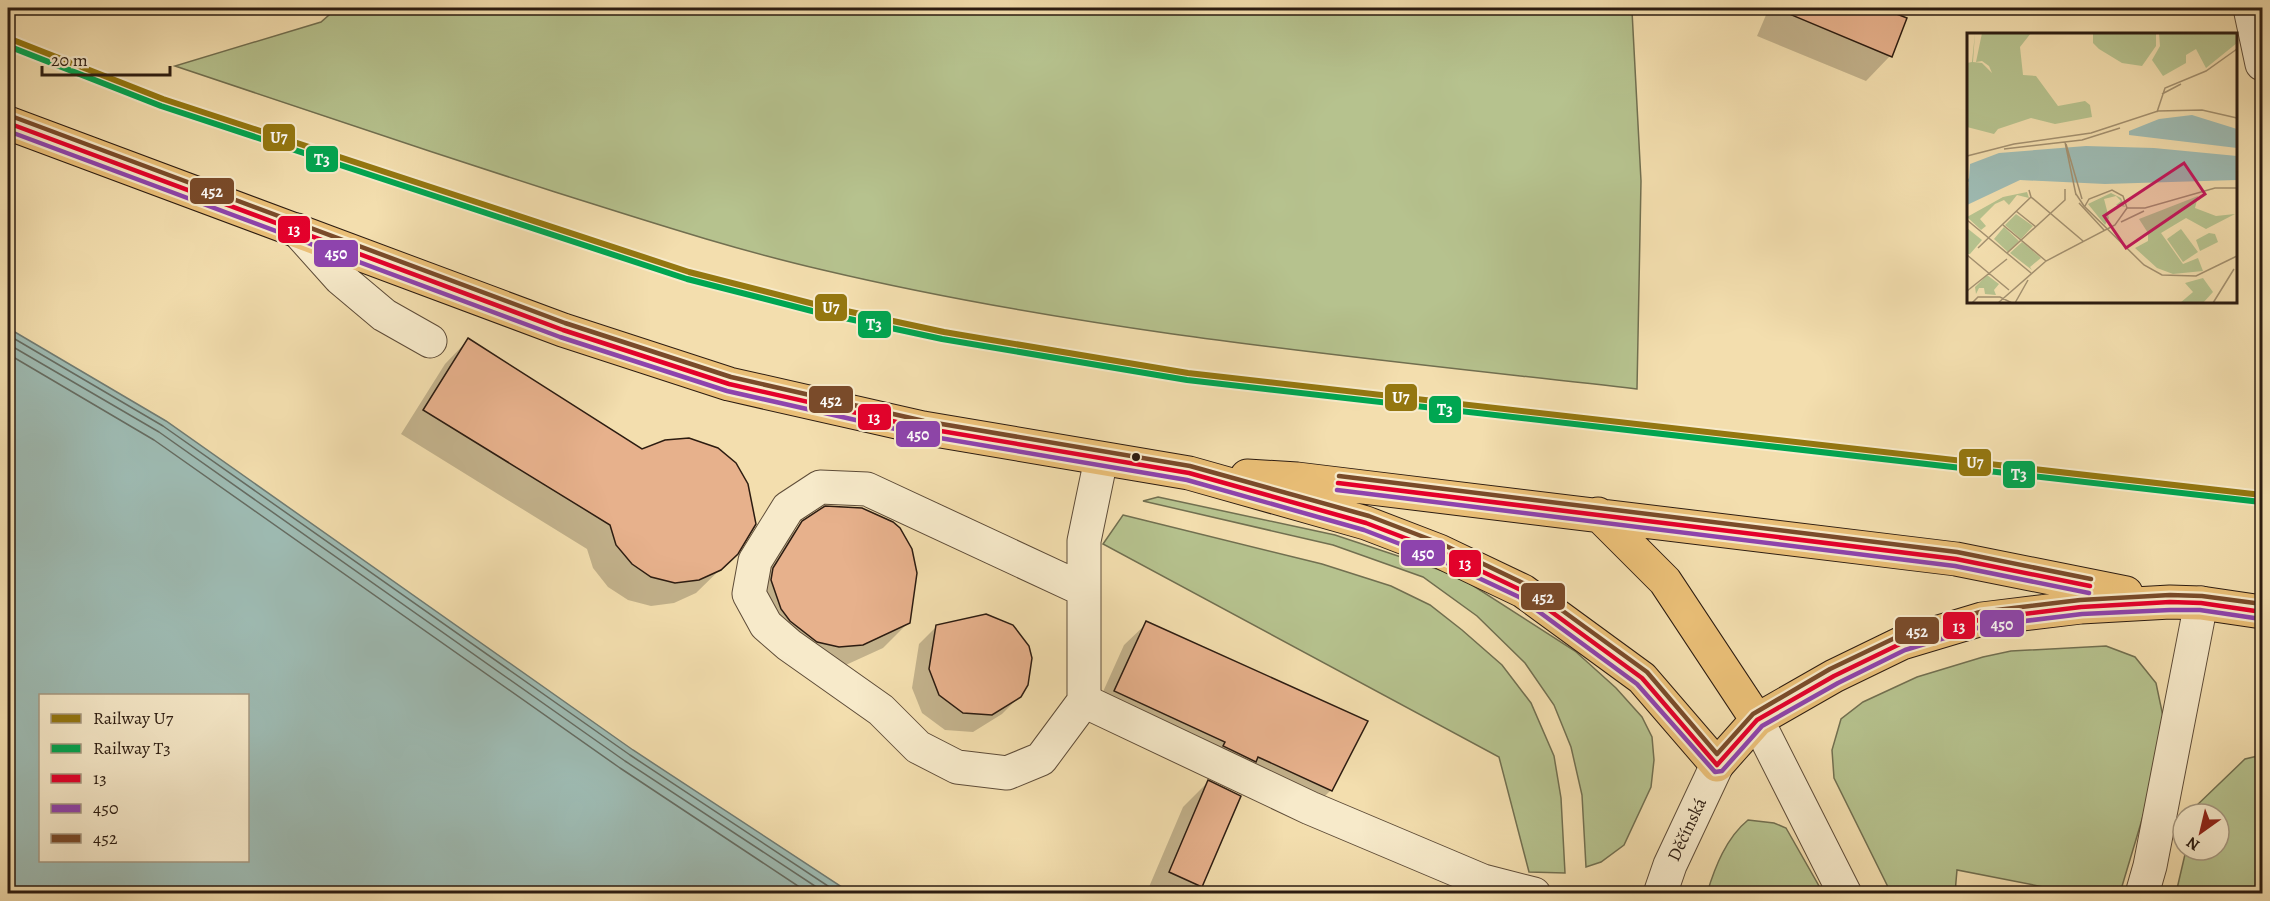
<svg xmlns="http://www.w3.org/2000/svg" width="2270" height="901" font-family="Alegreya,serif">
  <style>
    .green { fill: #b6c28e; stroke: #716f50; stroke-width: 1.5 }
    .water { fill: #9ebbb3; stroke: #707b72; stroke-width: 1.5; fill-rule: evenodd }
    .shadow { fill: #0003 }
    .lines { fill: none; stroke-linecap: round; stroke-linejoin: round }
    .shore { stroke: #656c62; stroke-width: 1.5 }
    .building { fill: #e7b18c; stroke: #2c1c11; stroke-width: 1.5 }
    .minor-casing { stroke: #5e4c38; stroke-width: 35 }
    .major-casing { stroke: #2c1c11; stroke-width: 35 }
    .minor { stroke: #f7eaca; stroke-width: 33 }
    .major { stroke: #eabf77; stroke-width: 33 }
    .bus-1-casing { stroke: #f7eaca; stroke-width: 9 }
    .bus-2-casing { stroke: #f7eaca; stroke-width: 9 }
    .bus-3-casing { stroke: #f7eaca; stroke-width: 9 }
    .bus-1 { stroke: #e4002b; stroke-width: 4.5 }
    .bus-2 { stroke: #8e44ad; stroke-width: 4.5 }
    .bus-3 { stroke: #7a4b2a; stroke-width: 4.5 }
    .rail-1-casing { stroke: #f7eaca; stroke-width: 10 }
    .rail-2-casing { stroke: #f7eaca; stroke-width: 10 }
    .rail-1 { stroke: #947710; stroke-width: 6 }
    .rail-2 { stroke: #00a651; stroke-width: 6 }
    .bus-dot { fill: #2c1c11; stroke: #f7eaca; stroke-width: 2 }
    .labels { text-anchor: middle; stroke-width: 4.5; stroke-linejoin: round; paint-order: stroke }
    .street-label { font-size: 18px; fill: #2c1c11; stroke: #f7eaca }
    .inset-river { fill: none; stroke: #9ebbb3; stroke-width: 3 }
    .inset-road { fill: none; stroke: #a3906f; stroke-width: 1.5 }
    .view { fill: #c2185b; fill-opacity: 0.15; stroke: #c2185b; stroke-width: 3 }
    .inset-edge { fill: none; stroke: #2c1c11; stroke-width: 3 }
    .line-badge { stroke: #f7eaca; stroke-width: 2 }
    .badge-label { font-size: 16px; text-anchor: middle; font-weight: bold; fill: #fff }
  </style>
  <rect width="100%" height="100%" fill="#f3deae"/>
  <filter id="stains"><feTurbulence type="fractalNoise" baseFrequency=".00333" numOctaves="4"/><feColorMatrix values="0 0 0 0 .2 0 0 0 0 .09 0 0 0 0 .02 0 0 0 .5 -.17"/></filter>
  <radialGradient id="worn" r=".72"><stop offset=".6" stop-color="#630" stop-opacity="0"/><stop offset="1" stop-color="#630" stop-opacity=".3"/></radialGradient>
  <path class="green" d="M 337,8 L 1634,8 L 1632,11 L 1641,181 L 1637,389 C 1365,358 1090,333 823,270 C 732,249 644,220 555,192 C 428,151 301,109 175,66 L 321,22 Z
    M 1158,497 L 1335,535 L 1458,576 L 1575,651 L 1616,688 L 1642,717 L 1652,737 L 1654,760 L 1651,787 L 1624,845 L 1601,862 L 1586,867 L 1582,795 L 1571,747 L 1554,705 L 1525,663 L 1477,616 L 1423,577 L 1333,545 L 1143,501 Z
    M 1123,515 L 1322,564 L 1391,586 L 1430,605 L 1462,630 L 1502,665 L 1531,703 L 1554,756 L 1561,798 L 1565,873 L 1529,872 L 1499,757 L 1103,544 Z
    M 2106,646 L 2135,657 L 2156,683 L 2164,721 L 2161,756 L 2120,893 L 2054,893 L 2054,889 L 1957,870 L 1955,893 L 1891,893 L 1834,778 L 1832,750 L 1841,719 L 1863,702 L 1917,677 L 1983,657 L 2011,651 Z
    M 2262,755 L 2262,893 L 2176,893 L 2186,850 L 2219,850 L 2219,814 L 2194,814 L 2195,807 L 2245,759 Z
    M 1748,820 L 1774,823 L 1786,828 L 1823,893 L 1707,893 C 1715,867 1726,838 1748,820 Z"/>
  <path class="water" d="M 8,328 L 166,421 L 633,750 L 851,893 L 8,893 ZM 40,696 L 248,696 L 248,860 L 40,860 Z"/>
  <path class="shadow" d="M 1769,8 L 1877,8 L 1905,19 L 1890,56 L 1866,81 L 1757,36 Z
    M 468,340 L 737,553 L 696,593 L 674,603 L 651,606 L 628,600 L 608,587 L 593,568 L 587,549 L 401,434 L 445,364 Z
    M 803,523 L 908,623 L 883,648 L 837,669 L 746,605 L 777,548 Z
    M 1147,623 L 1331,790 L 1309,812 L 1093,714 L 1124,645 Z
    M 937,626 L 1020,696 L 1002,714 L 973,732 L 945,730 L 922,713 L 912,688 L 919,644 Z
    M 1208,782 L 1201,886 L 1193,894 L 1146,894 L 1183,807 Z"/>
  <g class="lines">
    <path class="shore" d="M 8,335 L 163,426 L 630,755 L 840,894
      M 8,344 L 159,432 L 625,761 L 827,894
      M 8,354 L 154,440 L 620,768 L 810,894"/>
  </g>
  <path class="building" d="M 1775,8 L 1881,8 L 1907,18 L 1892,57 Z
    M 468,338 L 642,449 L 665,440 L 689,438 L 718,448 L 736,463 L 748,484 L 756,524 L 738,554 L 721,570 L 699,580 L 675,583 L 651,577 L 632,564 L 616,545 L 610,525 L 423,410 Z
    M 825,506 L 862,508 L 893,522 L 900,528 L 912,549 L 917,573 L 910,623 L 863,645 L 839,647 L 817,642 L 790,621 L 781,609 L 771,580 L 773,568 L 802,521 Z
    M 986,614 L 1013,625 L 1029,646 L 1032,658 L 1028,685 L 1021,697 L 992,715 L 963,713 L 939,695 L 929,669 L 936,625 Z
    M 1146,621 L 1368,721 L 1332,791 L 1258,757 L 1256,762 L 1223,746 L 1225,742 L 1114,691 Z
    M 1208,780 L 1241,796 L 1202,887 L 1169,872 Z"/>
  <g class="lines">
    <g class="minor-casing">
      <g id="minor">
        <path d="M 2250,8 L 2262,64"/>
        <path d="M 297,230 L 340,278 L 384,315 L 430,341"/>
        <path d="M 1084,590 L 867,489 L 820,487 L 788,508 L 755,561 L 749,594 L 766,625 L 789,645 L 881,710 L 918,747 L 957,767 L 1007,773 L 1041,759 L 1084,701 L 1084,541 L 1101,459"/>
        <path d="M 1084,701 L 1310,808 L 1483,881 L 1534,894"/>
        <path d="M 1757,720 L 1845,894"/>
        <path id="s1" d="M 1660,894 L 1670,865 L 1717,765"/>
        <path d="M 2142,894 L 2150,866 L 2201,603"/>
      </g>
    </g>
    <g class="major-casing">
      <path id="major" d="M 8,123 L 563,330 L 729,384 L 923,428 L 1189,473 L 1366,523 L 1439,551 L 1523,591 L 1642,678 L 1717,765 L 1757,720 L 1834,676 L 1902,643 L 1982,619 L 2081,607 L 2170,602 L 2201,603 L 2262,612
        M 1247,476 L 1297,479 L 1956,559 L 2126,593
        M 1598,514 L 1665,581 L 1757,720"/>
    </g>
    <use href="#minor" class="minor"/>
    <use href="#major" class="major"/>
    <g class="bus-1-casing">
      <path id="bus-1" d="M 8,123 L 563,330 L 729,384 L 923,428 L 1189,473 L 1366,523 L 1439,551 L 1523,591 L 1642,678 L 1717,765 L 1757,720 L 1834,676 L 1902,643 L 1982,619 L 2081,607 L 2170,602 L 2201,603 L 2262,612
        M 1338,483 L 1956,559 L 2090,586"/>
    </g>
    <g class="bus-2-casing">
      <path id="bus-2" d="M 8,131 L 560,337 L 727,391 L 922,435 L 1187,480 L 1364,530 L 1436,558 L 1519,597 L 1637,684 L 1715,772 L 1722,771 L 1762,726 L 1838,683 L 1905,650 L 1984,626 L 2082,614 L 2170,610 L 2200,610 L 2261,619
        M 1337,490 L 1955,566 L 2089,593"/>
    </g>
    <g class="bus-3-casing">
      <path id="bus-3" d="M 11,116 L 565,323 L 731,377 L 924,421 L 1190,466 L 1369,516 L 1442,544 L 1527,585 L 1647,672 L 1717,754 L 1753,714 L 1830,669 L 1899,636 L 1980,612 L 2080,600 L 2170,595 L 2202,596 L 2262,604
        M 1339,476 L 1957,552 L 2091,579"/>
    </g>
    <use href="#bus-1" class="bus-1"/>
    <use href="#bus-2" class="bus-2"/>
    <use href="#bus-3" class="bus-3"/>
    <g class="rail-1-casing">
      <path id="rail-1" d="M 8,38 L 163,99 L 689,272 L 814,304 L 944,332 L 1188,373 L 2262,495"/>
    </g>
    <g class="rail-2-casing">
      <path id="rail-2" d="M 8,46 L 161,106 L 687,279 L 812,311 L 942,339 L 1187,380 L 2261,502"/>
    </g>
    <use href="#rail-1" class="rail-1"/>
    <use href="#rail-2" class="rail-2"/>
  </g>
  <circle class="bus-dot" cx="1136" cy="457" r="5"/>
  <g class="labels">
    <g class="street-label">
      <text dy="6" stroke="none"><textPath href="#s1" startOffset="70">Děčínská</textPath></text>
    </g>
  </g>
  <g transform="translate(1967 33)">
    <rect width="270" height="270" fill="#f3deae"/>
    <path d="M 8,0 L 6,29 L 15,30 L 25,40 L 22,33 L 15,28 L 9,29 L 15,0 L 64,0 L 53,14 L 56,42 L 69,43 L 91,73 L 118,68 L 123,72 L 125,84 L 88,91 L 64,85 L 31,96 L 27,101 L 0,94 L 0,30 L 5,29 ZM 126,0 L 189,0 L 189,13 L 175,33 L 155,30 L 132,16 L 126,10 ZM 192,0 L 270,0 L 270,10 L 239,35 L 229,16 L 219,22 L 219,30 L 196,43 L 185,27 L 193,13 ZM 60,159 L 62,165 L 50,162 L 42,172 L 37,167 L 28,171 L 13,186 L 19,193 L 14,197 L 0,184 L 36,164 ZM 144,160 L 154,165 L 158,174 L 149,172 L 154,168 L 149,163 L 137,166 L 142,185 L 138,192 L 121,171 ZM 231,163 L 228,175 L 249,183 L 268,181 L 239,196 L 219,185 L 194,200 L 216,231 L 231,225 L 236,238 L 206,241 L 190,235 L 168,215 L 181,208 L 181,200 L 172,186 ZM 49,181 L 66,193 L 54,206 L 38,192 ZM 37,194 L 52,208 L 41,219 L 27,206 ZM 0,195 L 15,207 L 3,221 L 0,221 ZM 214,196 L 231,219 L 216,229 L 200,206 ZM 242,200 L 248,201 L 251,209 L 233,218 L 229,207 ZM 55,209 L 74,225 L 63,234 L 65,237 L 43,220 ZM 20,242 L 32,251 L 27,257 L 29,262 L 18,261 L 17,255 L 12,255 L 9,261 L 8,254 ZM 236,245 L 246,259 L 236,270 L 213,270 L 226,259 L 218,250 Z" fill="#b6c28e"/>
    <path d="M 225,82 L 270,96 L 270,115 L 162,102 L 162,98 L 192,86 ZM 119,113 L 187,115 L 270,123 L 270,147 L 138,151 L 53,147 L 0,172 L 3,131 L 32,120 Z" fill="#9ebbb3"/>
    <path class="inset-river" d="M 105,125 L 153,123 L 270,134M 0,148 L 33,132 L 100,125"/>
    <path class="inset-road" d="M 195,61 L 214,51M 190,79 L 198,55 L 239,38 L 270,16M 98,109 L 109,162M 99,111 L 115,166M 37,116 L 115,107 L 153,95M 0,123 L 47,111 L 124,100 L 191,78 L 235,77 L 270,85M 62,157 L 64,164 L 116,208M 109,161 L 117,173 L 177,232 L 195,242 L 229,243 L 270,223M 112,170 L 137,197M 118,173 L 122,166 L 145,157 L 156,163 L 160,175M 49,178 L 69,194M 0,187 L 64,240M 154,189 L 177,178M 36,192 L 79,228M 11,215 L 64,164M 40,220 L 98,167 L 98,156M 0,222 L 42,257M 0,258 L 40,226M 5,270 L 11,264 L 33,264 L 45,270M 31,270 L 79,228 L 148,192 L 160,175 L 178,175 L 248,155 L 270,155M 48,270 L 61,247M 246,270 L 267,236"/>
    <path class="view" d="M 217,130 L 238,161 L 159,215 L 137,183 Z"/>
    <rect width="270" height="270" class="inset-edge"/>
  </g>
  <g class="line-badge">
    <rect x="262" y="123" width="34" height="29" rx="6" fill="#947710"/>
    <rect x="305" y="145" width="34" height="28" rx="6" fill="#00a651"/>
    <rect x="189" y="177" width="46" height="28" rx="6" fill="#7a4b2a"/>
    <rect x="277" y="215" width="34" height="29" rx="6" fill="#e4002b"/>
    <rect x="313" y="239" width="46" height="29" rx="6" fill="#8e44ad"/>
    <rect x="814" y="293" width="34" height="29" rx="6" fill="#947710"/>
    <rect x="857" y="310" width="35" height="29" rx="6" fill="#00a651"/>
    <rect x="1384" y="383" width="34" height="29" rx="6" fill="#947710"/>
    <rect x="808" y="385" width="46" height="29" rx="6" fill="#7a4b2a"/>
    <rect x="1428" y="395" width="34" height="29" rx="6" fill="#00a651"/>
    <rect x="857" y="403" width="35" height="28" rx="6" fill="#e4002b"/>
    <rect x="895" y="420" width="46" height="28" rx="6" fill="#8e44ad"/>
    <rect x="1958" y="448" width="34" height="29" rx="6" fill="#947710"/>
    <rect x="2002" y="460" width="34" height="29" rx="6" fill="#00a651"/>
    <rect x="1400" y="539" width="46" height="28" rx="6" fill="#8e44ad"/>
    <rect x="1448" y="549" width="34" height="29" rx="6" fill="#e4002b"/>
    <rect x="1520" y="582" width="46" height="29" rx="6" fill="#7a4b2a"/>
    <rect x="1979" y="609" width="46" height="29" rx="6" fill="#8e44ad"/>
    <rect x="1942" y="611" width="34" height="29" rx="6" fill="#e4002b"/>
    <rect x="1894" y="616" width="46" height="29" rx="6" fill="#7a4b2a"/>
  </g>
  <g class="badge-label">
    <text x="279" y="143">U7</text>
    <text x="322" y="165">T3</text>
    <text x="212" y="197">452</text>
    <text x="294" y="235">13</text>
    <text x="336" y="259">450</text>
    <text x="831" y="313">U7</text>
    <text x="874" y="330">T3</text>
    <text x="1401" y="403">U7</text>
    <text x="831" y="406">452</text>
    <text x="1445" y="415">T3</text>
    <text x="874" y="423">13</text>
    <text x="918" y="440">450</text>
    <text x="1975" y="468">U7</text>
    <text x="2019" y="480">T3</text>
    <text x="1423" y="559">450</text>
    <text x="1465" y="569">13</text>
    <text x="1543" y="603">452</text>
    <text x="2002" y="630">450</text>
    <text x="1959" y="632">13</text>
    <text x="1917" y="637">452</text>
  </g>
  <rect width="2270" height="901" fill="none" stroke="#f3deae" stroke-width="30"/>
  <rect x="9" y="9" width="2252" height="883" fill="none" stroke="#2c1c11" stroke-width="3"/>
  <rect x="15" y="15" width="2240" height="871" fill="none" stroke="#2c1c11" stroke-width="1.5"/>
  <rect x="39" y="694" width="210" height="168" fill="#f7eaca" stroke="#a69880" stroke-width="1.5"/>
  <rect x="51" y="714" width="30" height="9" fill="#947710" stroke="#a69880" stroke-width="1.5"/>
  <text x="93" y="724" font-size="18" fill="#2c1c11">Railway U7</text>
  <rect x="51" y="744" width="30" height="9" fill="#00a651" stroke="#a69880" stroke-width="1.5"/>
  <text x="93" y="754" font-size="18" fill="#2c1c11">Railway T3</text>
  <rect x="51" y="774" width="30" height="9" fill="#e4002b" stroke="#a69880" stroke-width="1.5"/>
  <text x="93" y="784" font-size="18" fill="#2c1c11">13</text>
  <rect x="51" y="804" width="30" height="9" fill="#8e44ad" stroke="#a69880" stroke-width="1.5"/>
  <text x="93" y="814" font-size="18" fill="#2c1c11">450</text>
  <rect x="51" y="834" width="30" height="9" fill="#7a4b2a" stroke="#a69880" stroke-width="1.5"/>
  <text x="93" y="844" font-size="18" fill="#2c1c11">452</text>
  <g transform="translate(2201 832) rotate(214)"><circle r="28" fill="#f7eaca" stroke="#a69880" stroke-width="1.5"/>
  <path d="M0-4.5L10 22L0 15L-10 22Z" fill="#8f2418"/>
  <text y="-9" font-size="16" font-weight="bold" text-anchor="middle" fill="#2c1c11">N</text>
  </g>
  <path d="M42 66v9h128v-9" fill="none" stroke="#2c1c11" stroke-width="3"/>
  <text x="51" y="66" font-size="18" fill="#2c1c11" stroke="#f7eaca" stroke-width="4.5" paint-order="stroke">20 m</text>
  <rect width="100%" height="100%" filter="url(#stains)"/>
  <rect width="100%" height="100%" fill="url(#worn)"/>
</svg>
